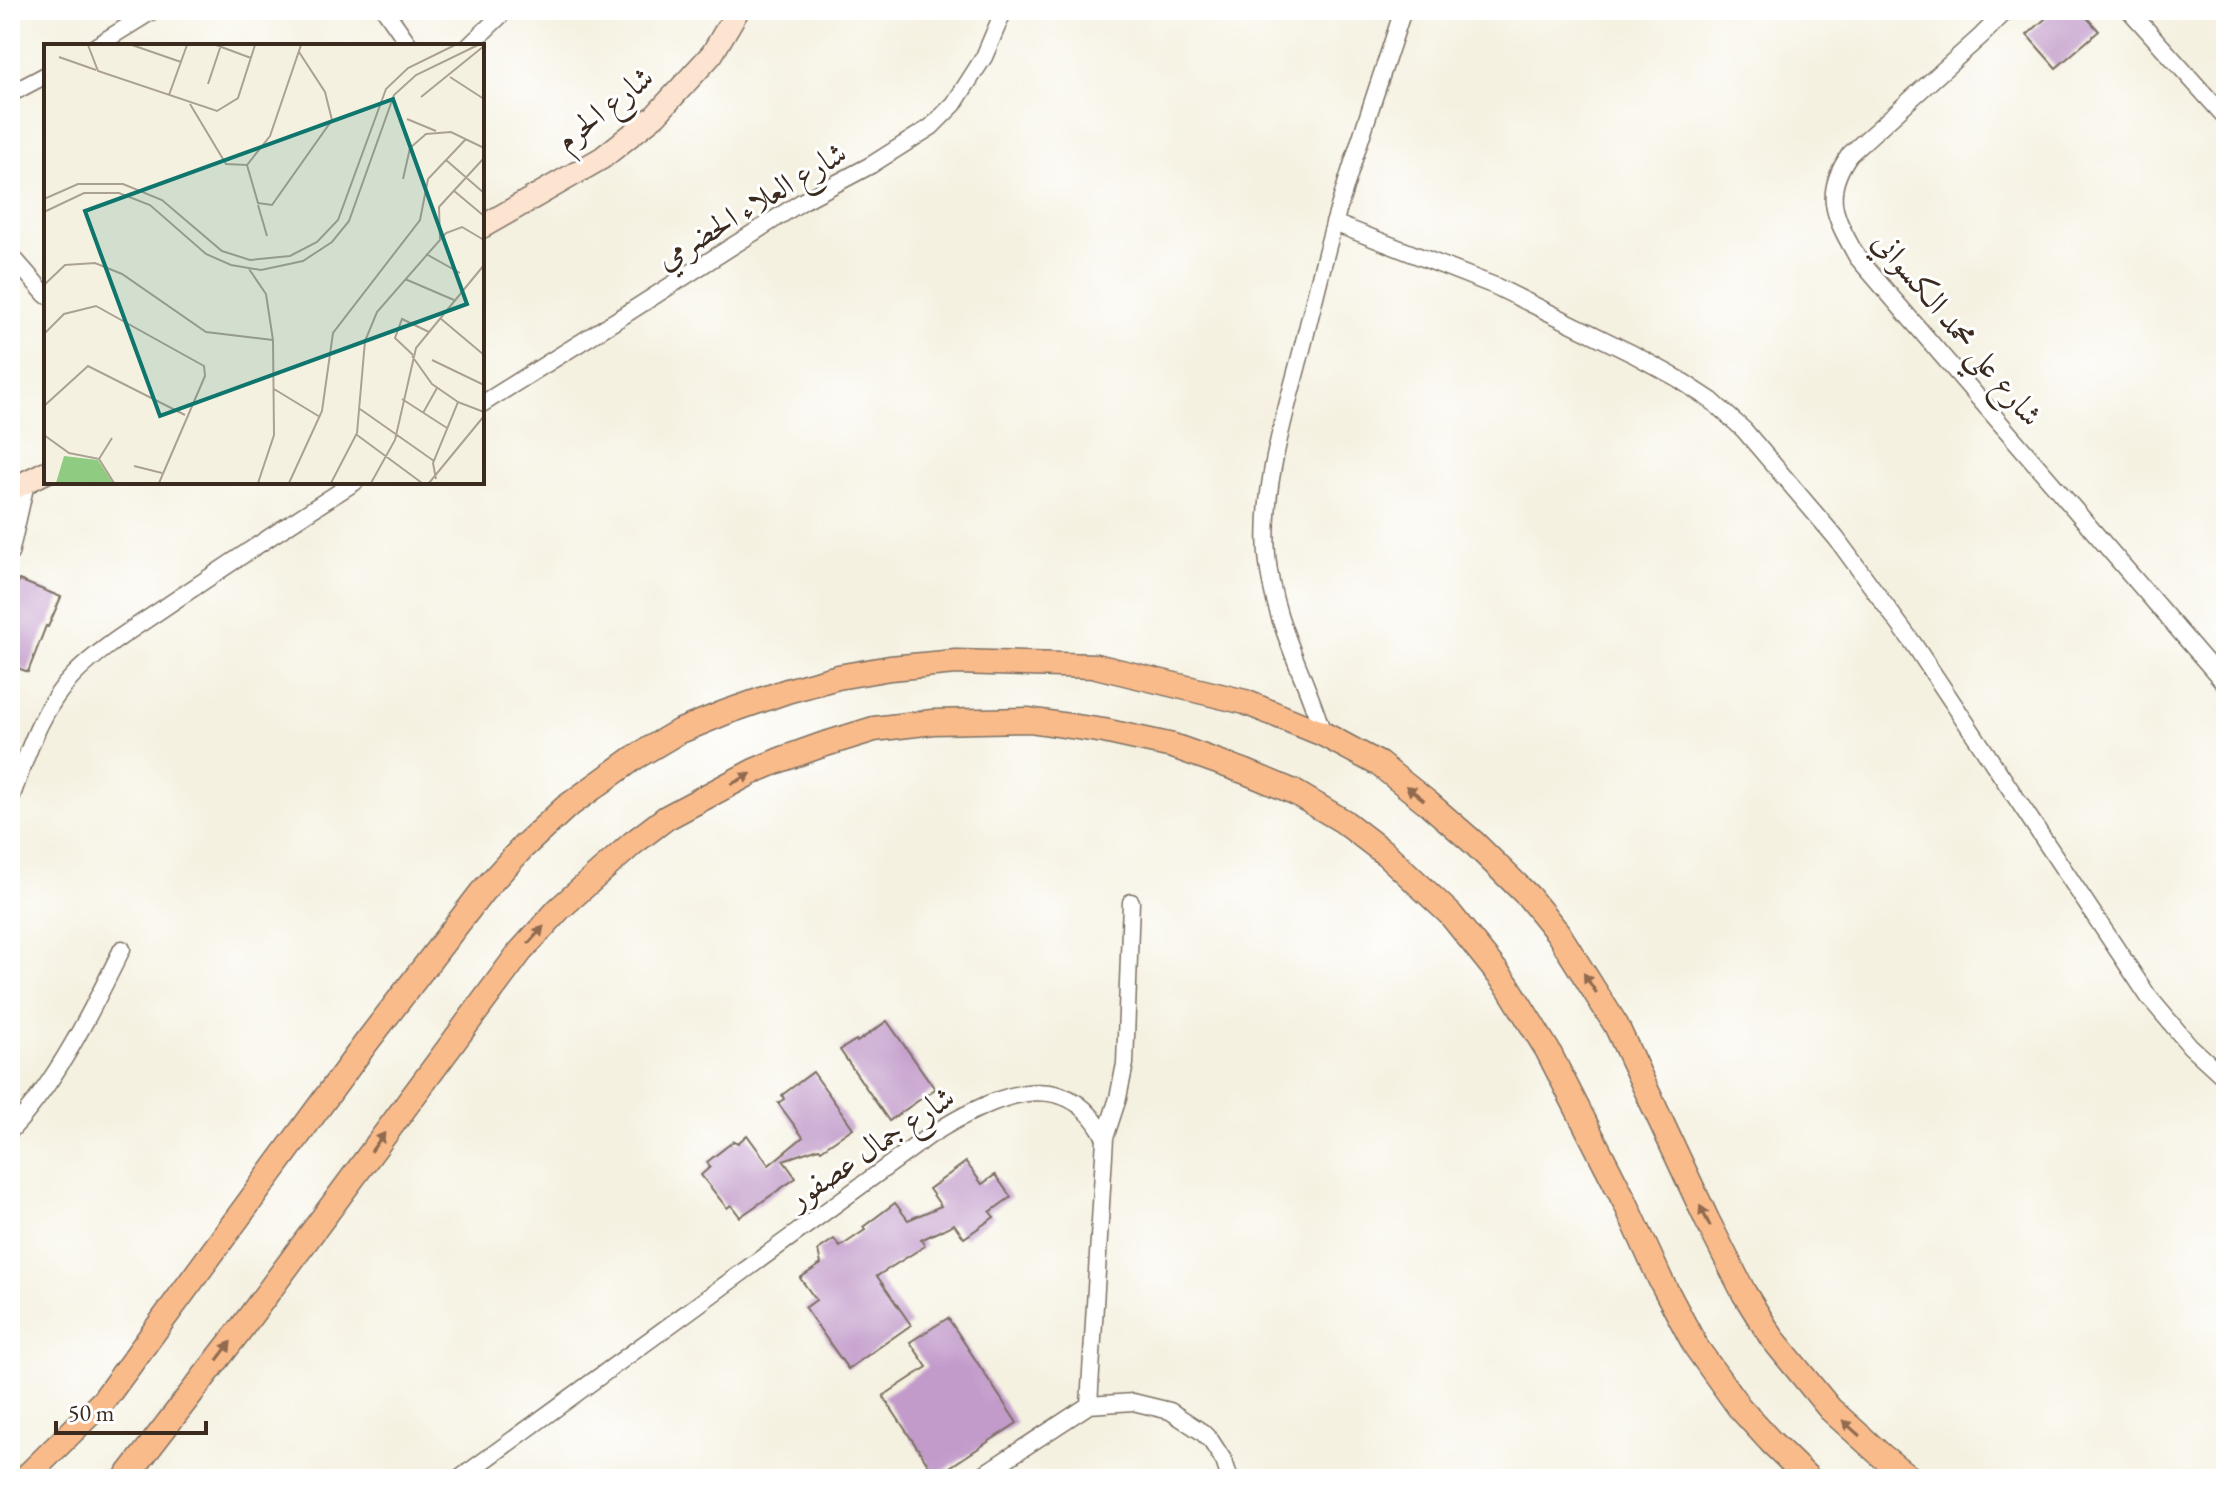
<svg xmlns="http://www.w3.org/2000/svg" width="2236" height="1489" font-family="'EB Garamond',Amiri,serif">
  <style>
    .building { fill: #c29bca }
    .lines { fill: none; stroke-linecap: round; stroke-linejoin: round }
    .street-casing { stroke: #7c7062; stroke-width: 19 }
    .secondary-casing { stroke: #7c7062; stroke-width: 25 }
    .primary-casing { stroke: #7c7062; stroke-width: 27 }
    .street { stroke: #fff; stroke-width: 16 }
    .secondary { stroke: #fde4d1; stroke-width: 22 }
    .primary { stroke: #fabb8b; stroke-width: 24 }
    .oneway { fill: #916b4f }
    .labels { text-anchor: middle; stroke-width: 6; stroke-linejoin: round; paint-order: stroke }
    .street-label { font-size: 32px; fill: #3b2a1e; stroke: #fff }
    .inset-road { fill: none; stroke: #aba193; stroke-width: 2 }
    .view { fill: #0f766e; fill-opacity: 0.15; stroke: #0f766e; stroke-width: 4 }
    .inset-edge { fill: none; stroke: #3b2a1e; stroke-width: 4 }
  </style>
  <rect width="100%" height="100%" fill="#fff"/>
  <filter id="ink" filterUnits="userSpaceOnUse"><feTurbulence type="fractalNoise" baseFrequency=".0125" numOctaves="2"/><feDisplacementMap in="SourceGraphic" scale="16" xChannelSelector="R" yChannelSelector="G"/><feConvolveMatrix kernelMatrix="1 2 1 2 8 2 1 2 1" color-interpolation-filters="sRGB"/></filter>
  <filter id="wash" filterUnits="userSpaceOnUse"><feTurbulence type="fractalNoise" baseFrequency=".006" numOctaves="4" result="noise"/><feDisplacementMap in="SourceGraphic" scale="32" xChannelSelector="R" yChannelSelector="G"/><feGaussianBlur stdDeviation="1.8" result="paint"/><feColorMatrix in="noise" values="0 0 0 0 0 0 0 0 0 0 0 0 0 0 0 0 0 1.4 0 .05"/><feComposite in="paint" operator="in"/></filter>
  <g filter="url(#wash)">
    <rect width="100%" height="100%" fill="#f5f1e1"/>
    <g id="blocks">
      <path class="building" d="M 2055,10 L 2080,10 L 2099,31 L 2056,68 L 2027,35 Z
        M 19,580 L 61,597 L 48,627 L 46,626 L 28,672 L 10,665 L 10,602 Z
        M 887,1021 L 935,1089 L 889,1121 L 840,1050 L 856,1040 L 857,1042 Z
        M 813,1072 L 853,1128 L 821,1150 L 819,1148 L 783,1160 L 796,1178 L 740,1217 L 731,1205 L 727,1208 L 701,1175 L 710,1167 L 707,1162 L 734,1141 L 738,1143 L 747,1135 L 769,1165 L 803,1137 L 778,1103 L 784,1099 L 782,1095 Z
        M 966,1162 L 982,1184 L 995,1175 L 1011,1197 L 990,1212 L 994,1217 L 964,1238 L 954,1224 L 921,1240 L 925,1246 L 877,1276 L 911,1325 L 848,1369 L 805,1308 L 816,1300 L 800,1278 L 821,1264 L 818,1250 L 834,1239 L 840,1247 L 865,1230 L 863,1227 L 895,1203 L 908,1220 L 941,1206 L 929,1189 Z
        M 948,1318 L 1017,1423 L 936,1476 L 883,1396 L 927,1367 L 910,1342 Z"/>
    </g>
  </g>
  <g filter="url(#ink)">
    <use href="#blocks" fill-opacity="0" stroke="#7c7062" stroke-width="2"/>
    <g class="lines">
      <g class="street-casing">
        <path id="street" d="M 385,10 L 410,46
          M 2007,10 L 1981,36 L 1850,154 C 1821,195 1835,217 1857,257 L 2226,685
          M 2129,10 L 2226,118
          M 96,46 L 154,10
          M 469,46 L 506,10
          M 10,94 L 46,75
          M 1334,223 L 1495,286 L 1633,354 L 1677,378 L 1712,401 L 1744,430 L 1836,538 L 1913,643 L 2148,996 L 2190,1046 L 2226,1079
          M 10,254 L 46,295
          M 482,404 L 615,321 L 803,201 L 871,165 L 931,127 L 954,104 L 984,57 L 1004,10
          M 10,554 L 26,483
          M 1323,734 C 1304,671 1273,623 1267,555 C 1262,486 1284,419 1301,353 C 1312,310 1322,266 1334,224 C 1355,152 1380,81 1403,10
          M 10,801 C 26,758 40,709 73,676 C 101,647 138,626 171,603 C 232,562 293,521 355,482
          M 10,1131 C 57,1082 92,1010 122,949
          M 1105,1138 L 1118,1098 L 1125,1064 L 1131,902
          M 459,1479 L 929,1136 C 986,1100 1066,1058 1105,1138 L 1089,1405
          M 976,1479 L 1089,1405 L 1133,1402 L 1170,1411 L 1202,1432 L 1211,1441 L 1224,1461 L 1230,1479"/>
      </g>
      <g class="secondary-casing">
        <path id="secondary" d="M 482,227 L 602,158 L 655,116 L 712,54 L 738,10
          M 10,490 L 46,472"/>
      </g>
      <g class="primary-casing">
        <path id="primary" d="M 24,1479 L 104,1400 L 366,1043 L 482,892 L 523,847 L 565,808 L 634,758 L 678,732 L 724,713 L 787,691 L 838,677 L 890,668 L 956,662 L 1096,666 L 1245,702 L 1323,734 L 1379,764 L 1428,803 L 1474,843 L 1529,897 L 1558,933 L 1616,1025 L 1707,1220 L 1744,1293 L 1772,1338 L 1830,1409 L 1882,1456 L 1911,1479
          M 125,1479 L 237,1334 L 520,952 L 559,909 L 633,843 L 666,818 L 754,771 L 780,760 L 819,746 L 874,729 L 933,722 L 1029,720 L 1104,731 L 1173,746 L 1246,772 L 1294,792 L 1343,821 L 1386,854 L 1450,914 L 1508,986 L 1548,1051 L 1625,1202 L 1660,1279 L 1696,1347 L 1739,1407 L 1771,1442 L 1809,1479"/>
      </g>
      <use href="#street" class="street"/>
      <use href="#secondary" class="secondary"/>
      <use href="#primary" class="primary"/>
    </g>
    <defs><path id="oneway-solid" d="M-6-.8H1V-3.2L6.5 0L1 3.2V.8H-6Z" transform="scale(2)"/></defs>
    <g class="oneway">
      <use href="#oneway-solid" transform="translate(741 779) rotate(-28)"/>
      <use href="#oneway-solid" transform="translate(1415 793) rotate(-142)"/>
      <use href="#oneway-solid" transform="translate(536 935) rotate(-48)"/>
      <use href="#oneway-solid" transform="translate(1590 983) rotate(-123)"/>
      <use href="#oneway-solid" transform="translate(378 1142) rotate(-54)"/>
      <use href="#oneway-solid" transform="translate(1705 1216) rotate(-116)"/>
      <use href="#oneway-solid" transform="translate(224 1351) rotate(-53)"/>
      <use href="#oneway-solid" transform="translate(1851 1428) rotate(-138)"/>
    </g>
  </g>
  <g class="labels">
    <g class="street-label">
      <text transform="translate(604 108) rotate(-38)" y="11">شارع الحرم</text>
      <text transform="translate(751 205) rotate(-31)" y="11">شارع العلاء الحضرمي</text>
      <text transform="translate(1958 328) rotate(50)" y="11">شارع علي محمد الكسواني</text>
      <text transform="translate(871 1147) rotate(-34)" y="11">شارع جمال عصفور</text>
    </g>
  </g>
  <g transform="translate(44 44)">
    <rect width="440" height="440" fill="#f5f1e1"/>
    <path d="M 20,412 L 54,416 L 69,439 L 12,439 Z" fill="#8fcc82"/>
    <path class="inset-road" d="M 44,1 L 54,27 L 173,67 L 194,54 L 211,1M 88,1 L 137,18M 172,1 L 207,14M 15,13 L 52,26M 406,33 L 440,55M 164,40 L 177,1M 125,51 L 143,1M 377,53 L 440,2M 146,60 L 182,120 L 203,121 L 226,92 L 257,1M 363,75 L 392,87M 402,116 L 440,149M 203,121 L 214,159 L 228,161 L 288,76 L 281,48 L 255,8M 359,135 L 366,104 L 382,90 L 407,88 L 440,104M 409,146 L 440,172M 0,155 L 34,140 L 79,140 L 118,156 L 178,207 L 206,216 L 246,212 L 273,198 L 294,176 L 342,45 L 364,24 L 411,1M 214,161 L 223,192M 0,168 L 40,149 L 75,149 L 106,161 L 162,210 L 187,221 L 217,226 L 259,217 L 288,198 L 305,177 L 350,51 L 372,31 L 434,1M 396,195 L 395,163 L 440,114M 382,210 L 416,229M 205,225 L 222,250 L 229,296 L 230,391 L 214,439M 361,235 L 410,256M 0,241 L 21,221 L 51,219 L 78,230 L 162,288 L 229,296M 396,274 L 440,311M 0,290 L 20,270 L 52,262 L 160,322 L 161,332 L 115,439M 369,311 L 351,294 L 358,275 L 385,288M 368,312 L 388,340 L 414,358M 388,316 L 440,341M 230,345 L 276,373M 358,355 L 403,384M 0,362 L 44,322 L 141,371M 316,365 L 390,417M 379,369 L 393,344M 0,391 L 25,409 L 55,415 L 68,394M 313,391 L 378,439M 55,415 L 70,439M 90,422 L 118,429M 392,435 L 389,419 L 414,358 L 440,368M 245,439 L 278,367 L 289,289 L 376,176 L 384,135 L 422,95M 287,439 L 313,389 L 321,297 L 333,268 L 402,189 L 418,183 L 440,196M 327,439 L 351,396 L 372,304 L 440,221M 385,439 L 440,372"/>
    <path class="view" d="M 349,55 L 423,260 L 116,372 L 41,167 Z"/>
    <rect width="440" height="440" class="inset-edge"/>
  </g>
  <rect width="2236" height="1489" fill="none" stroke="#fff" stroke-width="40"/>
  <path d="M56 1421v12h150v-12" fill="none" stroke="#3b2a1e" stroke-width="4"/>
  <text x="68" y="1421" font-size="24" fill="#3b2a1e" stroke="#ffffff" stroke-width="6" paint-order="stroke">50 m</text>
</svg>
